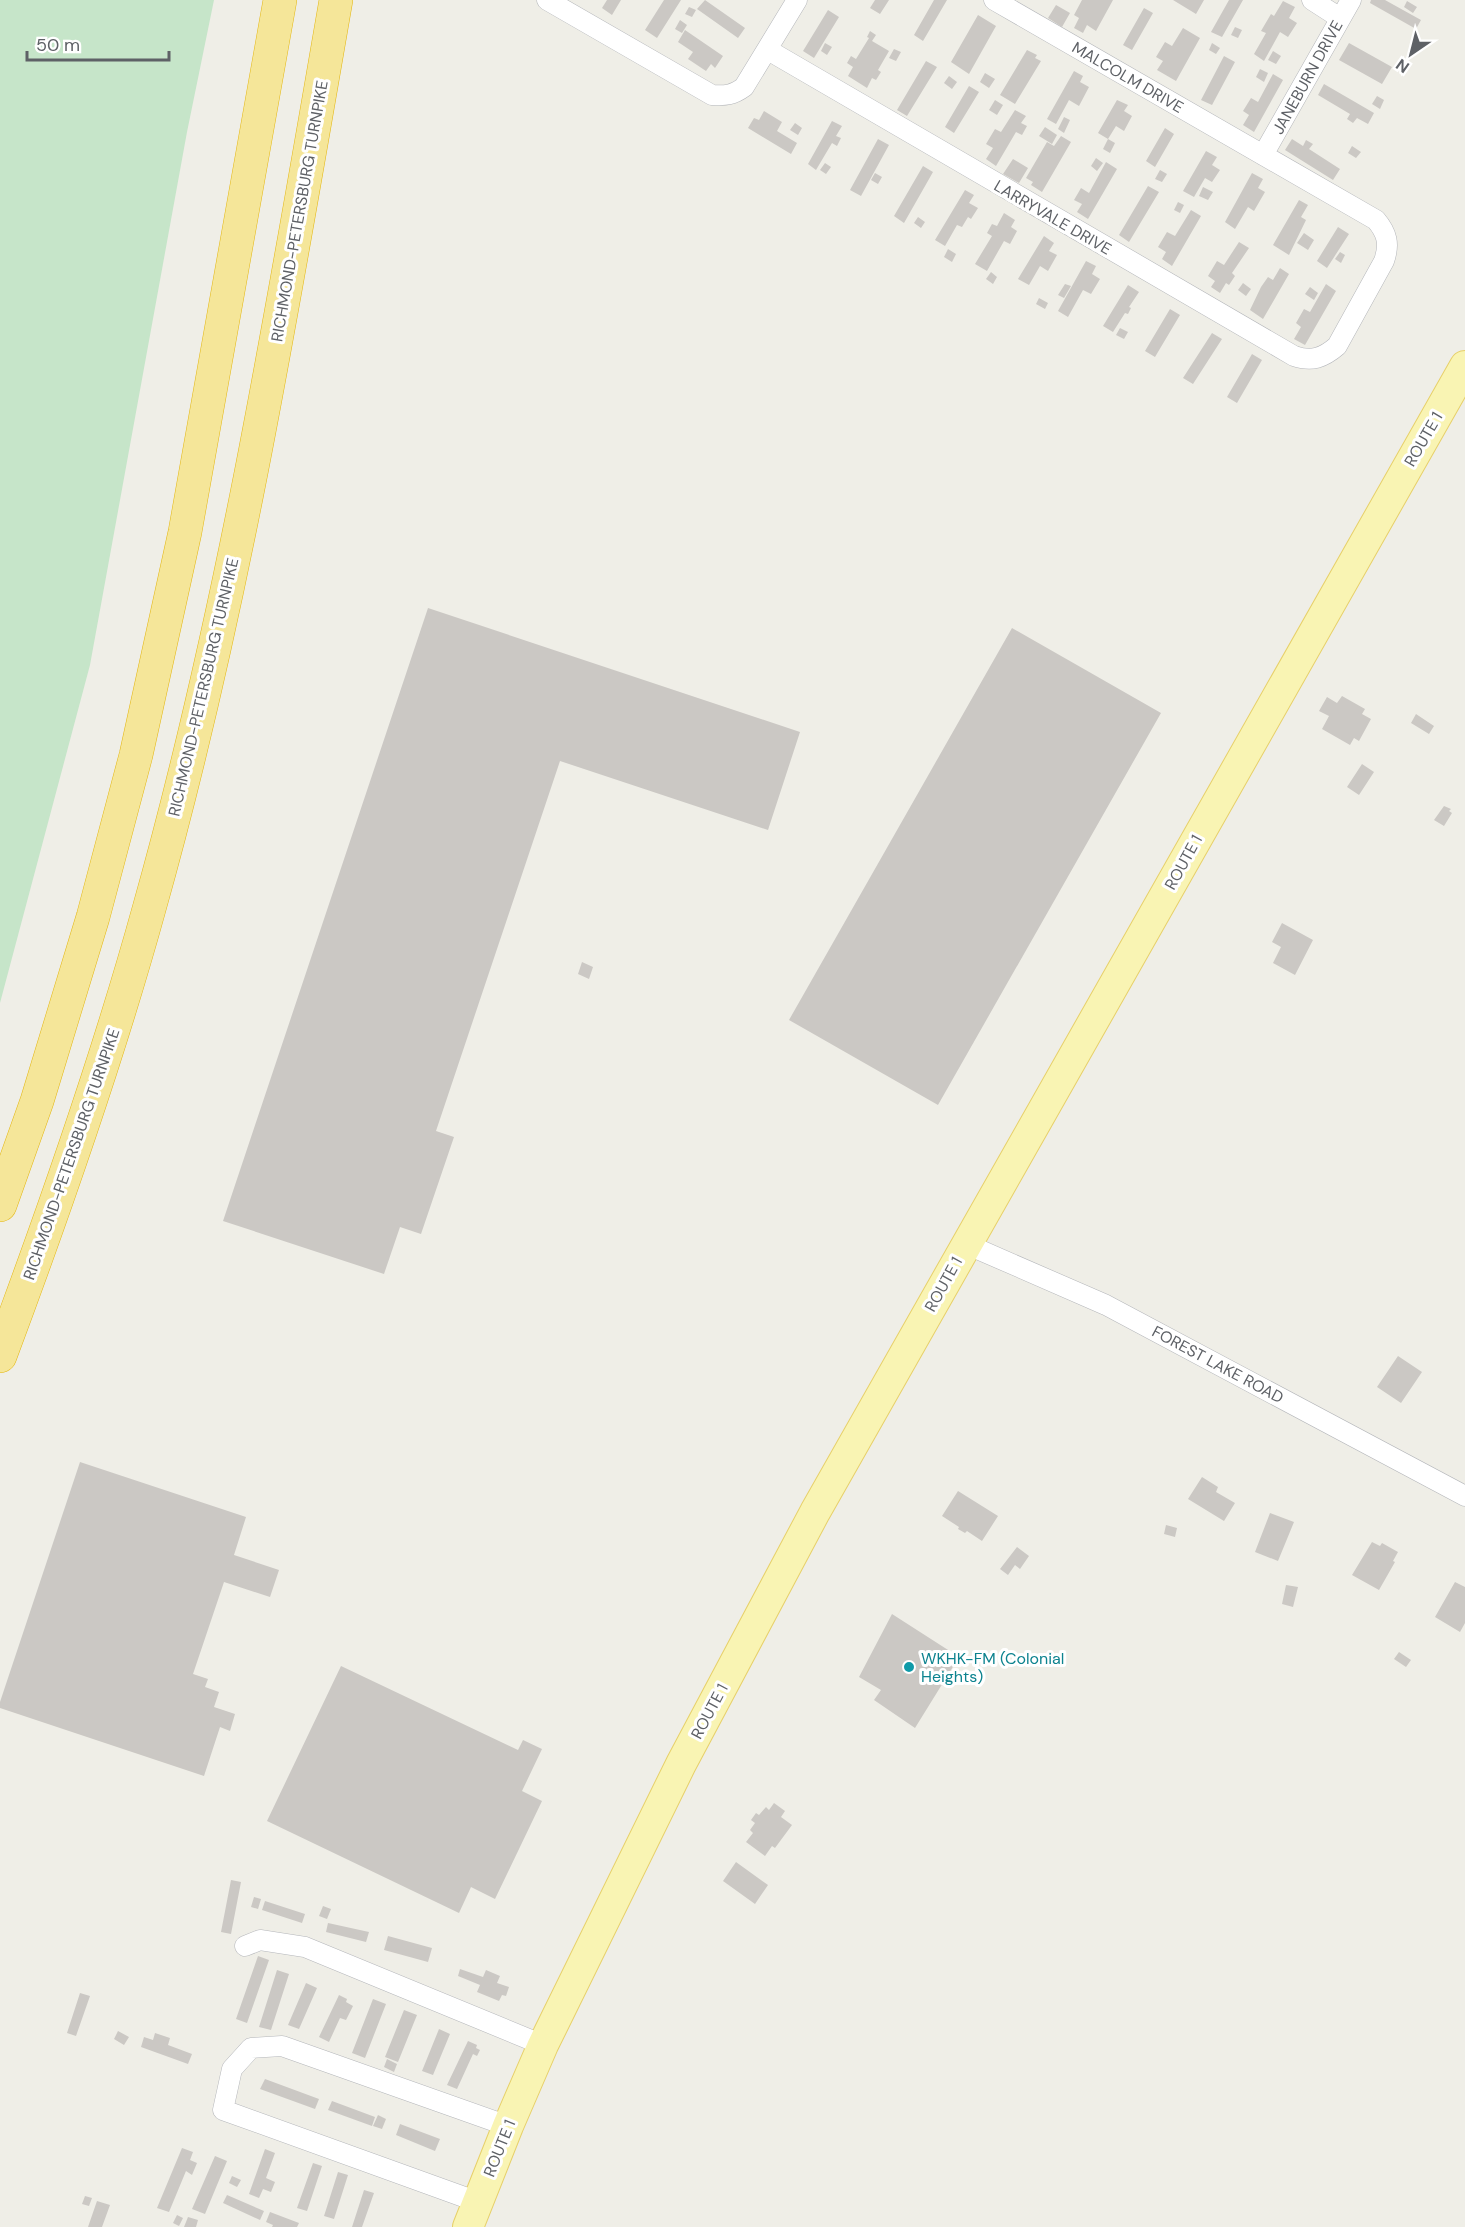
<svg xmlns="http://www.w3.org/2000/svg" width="1465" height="2227" font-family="'DM Sans',sans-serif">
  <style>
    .green { fill: #c6e5c9 }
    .building { fill: #cbc8c4 }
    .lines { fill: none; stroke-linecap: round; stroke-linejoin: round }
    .street-casing { stroke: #b4b6ba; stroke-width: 21 }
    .primary-casing { stroke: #e7d069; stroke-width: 32 }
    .highway-casing { stroke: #e4b713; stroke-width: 34 }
    .street { stroke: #fff; stroke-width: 20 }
    .primary { stroke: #f9f4b3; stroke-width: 30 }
    .highway { stroke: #f5e699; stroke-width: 33 }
    .culture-dot { fill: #0f9aa8; stroke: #fff; stroke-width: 2 }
    .labels { text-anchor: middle; stroke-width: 6; stroke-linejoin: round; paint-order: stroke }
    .street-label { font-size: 16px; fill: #5e6166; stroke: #fff }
    .culture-label { font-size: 16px; fill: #0d838f; stroke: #fff; text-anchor: start }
  </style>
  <rect width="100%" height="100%" fill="#efeee7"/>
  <path class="green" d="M 0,0 L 214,0 L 187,132 L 90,665 L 0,1003 Z"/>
  <path class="building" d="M 607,0 L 621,0 L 612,15 L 602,8 Z
    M 664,0 L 681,0 L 657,38 L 645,30 Z
    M 705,0 L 745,28 L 738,38 L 697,9 Z
    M 875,0 L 889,0 L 880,14 L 870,8 Z
    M 934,0 L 947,0 L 923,41 L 914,35 Z
    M 1082,0 L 1113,0 L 1096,31 L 1087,25 L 1083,33 L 1074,28 L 1079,18 L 1074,15 Z
    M 1173,0 L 1204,0 L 1196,14 Z
    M 1229,0 L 1243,0 L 1222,37 L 1211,32 Z
    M 1371,0 L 1385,0 L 1421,20 L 1416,29 L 1370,3 Z
    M 1283,1 L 1295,7 L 1289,18 L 1297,23 L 1288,37 L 1280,32 L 1264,61 L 1254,54 L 1266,33 L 1261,31 L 1271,14 L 1274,16 Z
    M 1407,1 L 1417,7 L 1413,13 L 1404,7 Z
    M 1056,5 L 1070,13 L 1062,27 L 1048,18 Z
    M 689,7 L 696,10 L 692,17 L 685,14 Z
    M 1144,8 L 1153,13 L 1132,50 L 1123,45 Z
    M 828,10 L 839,17 L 814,58 L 803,51 Z
    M 978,15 L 996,26 L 969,74 L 951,62 Z
    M 680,20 L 687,25 L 682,33 L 675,29 Z
    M 1235,27 L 1242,30 L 1238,38 L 1231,35 Z
    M 1183,28 L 1200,38 L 1176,81 L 1157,70 L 1163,61 L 1156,57 L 1165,42 L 1172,46 Z
    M 685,30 L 723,56 L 715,68 L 711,64 L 706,71 L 688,59 L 693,52 L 678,42 Z
    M 870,31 L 876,35 L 872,41 L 889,51 L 878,70 L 881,72 L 876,80 L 872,78 L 867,88 L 848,76 L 853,67 L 847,63 L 851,56 L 856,59 L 869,38 L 867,37 Z
    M 825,43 L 832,47 L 827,55 L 821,51 Z
    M 1212,43 L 1220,48 L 1216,54 L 1209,50 Z
    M 1349,43 L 1392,67 L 1382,84 L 1339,60 Z
    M 894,49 L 901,52 L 896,61 L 889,58 Z
    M 1027,50 L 1037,55 L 1035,58 L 1041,61 L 1015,104 L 1000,95 Z
    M 1273,51 L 1281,56 L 1276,64 L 1268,60 Z
    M 1224,56 L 1235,62 L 1212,105 L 1201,100 Z
    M 926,61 L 937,67 L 907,116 L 897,110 Z
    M 1260,69 L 1268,73 L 1264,82 L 1256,77 Z
    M 1074,71 L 1083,76 L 1080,82 L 1089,87 L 1079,106 L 1069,100 L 1056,124 L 1047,119 Z
    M 985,73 L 995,79 L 989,88 L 980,82 Z
    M 1273,74 L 1283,80 L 1254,132 L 1243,125 L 1249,115 L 1243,111 L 1251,98 L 1258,102 Z
    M 949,76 L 957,82 L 952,89 L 944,83 Z
    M 1324,84 L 1374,113 L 1368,124 L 1357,118 L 1353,123 L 1347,119 L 1350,114 L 1318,95 Z
    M 969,86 L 979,92 L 954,133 L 945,127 Z
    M 1377,96 L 1384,100 L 1380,109 L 1372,104 Z
    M 995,100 L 1003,105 L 997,115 L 989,110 Z
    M 1117,100 L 1128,105 L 1124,111 L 1132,116 L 1124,131 L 1116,126 L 1108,139 L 1098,133 Z
    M 1015,110 L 1026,116 L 1021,123 L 1027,126 L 1022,135 L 1016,132 L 996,166 L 986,159 L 993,148 L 986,144 L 995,129 L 1001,132 Z
    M 764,111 L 782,122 L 777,131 L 797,143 L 791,154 L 748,128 L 754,118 L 759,120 Z
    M 1064,117 L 1070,120 L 1064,133 L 1058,129 Z
    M 832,121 L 842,126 L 836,136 L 841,138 L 837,146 L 832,143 L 816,170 L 808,164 Z
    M 795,123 L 802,128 L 798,135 L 790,130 Z
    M 1045,127 L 1057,135 L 1052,144 L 1039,136 Z
    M 1165,128 L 1174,134 L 1155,167 L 1146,161 Z
    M 1061,136 L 1071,142 L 1042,192 L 1031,185 L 1033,182 L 1026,178 L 1047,142 L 1054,146 Z
    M 878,139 L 889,145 L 861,196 L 850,190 Z
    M 1108,139 L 1115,143 L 1110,153 L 1103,149 Z
    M 1292,139 L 1303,146 L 1306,140 L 1313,144 L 1309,149 L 1340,169 L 1333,180 L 1285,150 Z
    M 1352,146 L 1361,152 L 1356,158 L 1348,153 Z
    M 1206,151 L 1217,157 L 1212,165 L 1220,170 L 1212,182 L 1205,178 L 1194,197 L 1183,191 Z
    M 1096,158 L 1103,163 L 1097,171 L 1091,166 Z
    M 1013,159 L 1028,168 L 1019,183 L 1003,174 Z
    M 1106,162 L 1117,169 L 1088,219 L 1077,212 L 1082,204 L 1074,200 L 1081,188 L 1089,193 Z
    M 825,163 L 831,167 L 826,174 L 820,170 Z
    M 923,166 L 933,172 L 904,223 L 894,216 Z
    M 1160,170 L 1167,174 L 1162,182 L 1155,179 Z
    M 875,173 L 882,177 L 878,184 L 871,180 Z
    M 1252,173 L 1263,179 L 1258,188 L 1265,192 L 1254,211 L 1248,207 L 1235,229 L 1225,222 Z
    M 1148,186 L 1159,192 L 1129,242 L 1119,235 Z
    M 1203,187 L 1213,192 L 1208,200 L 1199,196 Z
    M 965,190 L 974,195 L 969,203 L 978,208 L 971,219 L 968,217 L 962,227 L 957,225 L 945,246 L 935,240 Z
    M 1299,200 L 1308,205 L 1301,217 L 1306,220 L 1289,255 L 1273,245 Z
    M 1178,202 L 1184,205 L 1180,213 L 1174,210 Z
    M 1191,210 L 1201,216 L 1172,266 L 1162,259 L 1166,252 L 1158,247 L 1167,232 L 1175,236 Z
    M 1004,213 L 1015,220 L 1011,227 L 1017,231 L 1010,244 L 1004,241 L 987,271 L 975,264 L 992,236 L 987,233 L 992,224 L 997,226 Z
    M 918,217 L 925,222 L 921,228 L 914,223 Z
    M 1338,227 L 1349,234 L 1327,268 L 1317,261 Z
    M 1304,233 L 1314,240 L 1308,250 L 1297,243 Z
    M 1044,236 L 1054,243 L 1049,251 L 1057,255 L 1048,271 L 1040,266 L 1029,285 L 1018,279 Z
    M 1239,242 L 1249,248 L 1232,273 L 1235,276 L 1229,285 L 1226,283 L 1220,293 L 1211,287 L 1215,281 L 1208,276 L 1217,261 L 1224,265 Z
    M 948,249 L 956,254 L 952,262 L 944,257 Z
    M 1340,252 L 1345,255 L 1341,263 L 1335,259 Z
    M 1086,261 L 1096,266 L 1092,274 L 1100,279 L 1091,294 L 1083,290 L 1068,317 L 1058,311 Z
    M 1280,268 L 1289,274 L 1263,319 L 1250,310 L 1261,287 L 1268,277 L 1273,280 Z
    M 991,272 L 997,277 L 993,284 L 986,279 Z
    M 1243,283 L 1251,289 L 1246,296 L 1238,290 Z
    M 1065,284 L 1071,286 L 1064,298 L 1058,295 Z
    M 1326,284 L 1336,291 L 1305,345 L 1294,339 L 1301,327 L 1296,323 L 1304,309 L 1310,312 Z
    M 1128,285 L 1139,292 L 1129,307 L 1131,308 L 1128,314 L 1125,313 L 1113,332 L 1103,326 Z
    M 1310,287 L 1318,293 L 1314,300 L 1305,294 Z
    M 1039,298 L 1048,303 L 1045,309 L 1036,304 Z
    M 1170,309 L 1180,315 L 1155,357 L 1145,351 Z
    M 1120,328 L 1128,332 L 1124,339 L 1116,335 Z
    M 1212,333 L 1222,339 L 1193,384 L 1183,378 Z
    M 1252,354 L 1262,360 L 1237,403 L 1227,397 Z
    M 428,608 L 800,732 L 768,830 L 560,761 L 436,1131 L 454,1137 L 421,1234 L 400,1227 L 384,1274 L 223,1221 Z
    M 1012,628 L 1161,713 L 938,1105 L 789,1020 Z
    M 1342,696 L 1365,709 L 1362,714 L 1371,719 L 1359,741 L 1354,738 L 1350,745 L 1322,729 L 1329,716 L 1319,711 L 1327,697 L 1337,703 Z
    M 1416,714 L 1434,726 L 1429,734 L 1411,723 Z
    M 1362,764 L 1374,772 L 1359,795 L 1347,787 Z
    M 1444,806 L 1451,809 L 1449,811 L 1452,813 L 1444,826 L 1434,820 Z
    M 1282,923 L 1313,940 L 1295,975 L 1273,963 L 1281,947 L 1272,942 Z
    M 582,962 L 593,967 L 589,979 L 578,974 Z
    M 1398,1356 L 1422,1372 L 1401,1403 L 1377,1387 Z
    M 80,1462 L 246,1517 L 234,1555 L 279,1570 L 270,1597 L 224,1582 L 193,1674 L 208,1679 L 205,1687 L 219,1692 L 214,1707 L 235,1714 L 230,1731 L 220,1727 L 204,1776 L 0,1708 L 0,1702 Z
    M 1202,1477 L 1218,1487 L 1216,1492 L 1235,1503 L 1224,1521 L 1188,1499 Z
    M 958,1491 L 998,1516 L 982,1541 L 967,1531 L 965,1533 L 958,1529 L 959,1527 L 942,1516 Z
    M 1270,1513 L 1294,1522 L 1278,1561 L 1255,1552 Z
    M 1166,1525 L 1177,1528 L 1175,1537 L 1164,1534 Z
    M 1372,1542 L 1380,1546 L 1382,1543 L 1398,1552 L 1393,1561 L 1395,1562 L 1379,1590 L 1352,1575 Z
    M 1017,1547 L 1029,1556 L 1020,1569 L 1015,1565 L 1008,1575 L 1000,1569 Z
    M 1455,1582 L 1465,1587 L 1465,1623 L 1460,1632 L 1435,1617 Z
    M 1286,1585 L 1298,1587 L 1293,1607 L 1282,1604 Z
    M 892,1614 L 959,1657 L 915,1728 L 874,1700 L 881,1690 L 859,1677 Z
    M 1399,1652 L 1411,1660 L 1406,1667 L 1394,1659 Z
    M 341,1666 L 518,1750 L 523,1740 L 542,1749 L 522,1791 L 542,1801 L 495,1899 L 471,1887 L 459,1913 L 267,1821 Z
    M 774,1803 L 785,1811 L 781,1817 L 792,1825 L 775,1848 L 772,1846 L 765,1856 L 746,1842 L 753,1833 L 750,1830 L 755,1823 L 751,1820 L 756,1813 L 759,1815 L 766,1807 L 769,1810 Z
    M 736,1862 L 768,1885 L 755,1904 L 723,1881 Z
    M 231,1880 L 241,1882 L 231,1934 L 221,1932 Z
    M 254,1897 L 261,1899 L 258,1909 L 251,1907 Z
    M 265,1901 L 305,1914 L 302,1923 L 262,1910 Z
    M 323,1906 L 331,1909 L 327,1919 L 319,1916 Z
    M 328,1923 L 369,1932 L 366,1942 L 326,1932 Z
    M 388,1936 L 432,1948 L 428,1962 L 384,1950 Z
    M 258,1956 L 269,1960 L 247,2023 L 236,2019 Z
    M 460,1969 L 483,1977 L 486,1970 L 500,1976 L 497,1983 L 509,1987 L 506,1996 L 502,1995 L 499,2001 L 477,1992 L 480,1985 L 458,1976 Z
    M 277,1970 L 289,1974 L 271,2030 L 259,2027 Z
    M 306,1983 L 317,1988 L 299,2029 L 288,2025 Z
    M 80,1993 L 90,1996 L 76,2036 L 67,2033 Z
    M 339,1995 L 347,1999 L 346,2002 L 353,2006 L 346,2020 L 340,2018 L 329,2042 L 319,2037 Z
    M 373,1999 L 386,2004 L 365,2058 L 352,2053 Z
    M 404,2010 L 417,2015 L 398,2062 L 385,2057 Z
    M 439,2029 L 450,2034 L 433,2075 L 422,2071 Z
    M 118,2031 L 129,2037 L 124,2045 L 114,2039 Z
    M 155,2033 L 170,2038 L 168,2045 L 192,2054 L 188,2064 L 141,2047 L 144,2037 L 153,2040 Z
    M 468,2041 L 477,2045 L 476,2048 L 480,2050 L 477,2056 L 473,2054 L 457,2089 L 447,2085 Z
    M 387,2059 L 397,2064 L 394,2072 L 384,2067 Z
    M 265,2079 L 319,2099 L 315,2109 L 260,2089 Z
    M 332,2101 L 375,2117 L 372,2126 L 328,2110 Z
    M 378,2115 L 386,2119 L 382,2129 L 373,2126 Z
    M 400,2124 L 440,2139 L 435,2151 L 396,2135 Z
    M 182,2148 L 193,2152 L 190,2160 L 197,2163 L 192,2175 L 186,2171 L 169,2212 L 157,2208 Z
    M 265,2149 L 275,2153 L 266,2178 L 275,2182 L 271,2192 L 263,2189 L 259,2198 L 249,2194 Z
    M 215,2156 L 227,2161 L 205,2214 L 192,2209 Z
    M 313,2163 L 322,2166 L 307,2211 L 297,2208 Z
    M 338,2172 L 348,2175 L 334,2219 L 324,2216 Z
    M 232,2176 L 241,2180 L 237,2187 L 229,2183 Z
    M 364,2190 L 374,2193 L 362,2227 L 352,2227 Z
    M 227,2195 L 264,2211 L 260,2220 L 223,2203 Z
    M 85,2196 L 92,2198 L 89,2206 L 82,2204 Z
    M 97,2201 L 110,2205 L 102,2227 L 88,2227 Z
    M 270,2212 L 299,2223 L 297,2227 L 272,2227 L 273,2225 L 266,2222 Z
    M 177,2215 L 183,2218 L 179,2226 L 173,2223 Z
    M 188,2217 L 198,2220 L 196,2227 L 184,2227 Z"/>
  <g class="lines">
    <g class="street-casing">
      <path id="street" d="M 547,0 L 712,95 C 726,96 733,95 744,87 L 797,0
        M 1312,0 L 1340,18
        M 768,50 L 1294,356 C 1312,362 1323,358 1337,346 L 1384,261 C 1390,244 1387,233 1376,220 L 994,0
        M 1263,155 L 1351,0
        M 966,1244 L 1106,1305 L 1465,1496
        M 245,1946 L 260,1940 L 305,1947 L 543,2045
        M 478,2202 L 223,2110 L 232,2069 L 251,2048 L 282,2046 L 508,2126"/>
    </g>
    <g class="primary-casing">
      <path id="primary" d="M 468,2227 L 508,2126 L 543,2045 L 681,1764 L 815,1512 L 1465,366"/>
    </g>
    <g class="highway-casing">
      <path id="highway" d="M 0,1205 L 37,1101 L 93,917 L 136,755 L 185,532 L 280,0
        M 0,1356 C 55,1209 107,1061 149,909 C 233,611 283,305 336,0"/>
    </g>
    <use href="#street" class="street"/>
    <use href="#primary" class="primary"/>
    <use href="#highway" class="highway"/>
  </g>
  <circle class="culture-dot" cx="909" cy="1667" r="6"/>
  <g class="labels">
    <g class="street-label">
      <text transform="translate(1128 77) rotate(30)" y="6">MALCOLM DRIVE</text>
      <text transform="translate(1307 77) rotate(-61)" y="6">JANEBURN DRIVE</text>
      <text transform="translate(299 211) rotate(-80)" y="6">RICHMOND-PETERSBURG TURNPIKE</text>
      <text transform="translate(1053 217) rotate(30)" y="6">LARRYVALE DRIVE</text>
      <text transform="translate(1423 439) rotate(-60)" y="6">ROUTE 1</text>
      <text transform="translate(203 687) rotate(-77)" y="6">RICHMOND-PETERSBURG TURNPIKE</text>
      <text transform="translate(1183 862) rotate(-61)" y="6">ROUTE 1</text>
      <text transform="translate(71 1154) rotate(-71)" y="6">RICHMOND-PETERSBURG TURNPIKE</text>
      <text transform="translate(943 1284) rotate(-61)" y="6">ROUTE 1</text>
      <text transform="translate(1218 1364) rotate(28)" y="6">FOREST LAKE ROAD</text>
      <text transform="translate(709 1711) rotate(-62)" y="6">ROUTE 1</text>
      <text transform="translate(499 2148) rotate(-68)" y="6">ROUTE 1</text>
    </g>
    <g class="culture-label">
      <text x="921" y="1664">WKHK-FM (Colonial<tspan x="921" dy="18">Heights)</tspan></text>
    </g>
  </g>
  <g transform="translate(1411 54) rotate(215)" stroke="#ffffff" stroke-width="4.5" paint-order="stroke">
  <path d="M0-4.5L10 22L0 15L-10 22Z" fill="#5e6166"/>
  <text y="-9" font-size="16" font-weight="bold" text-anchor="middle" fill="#5e6166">N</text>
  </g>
  <path d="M27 51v9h142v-9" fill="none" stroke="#5e6166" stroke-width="3"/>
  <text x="36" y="51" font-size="18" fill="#5e6166" stroke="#ffffff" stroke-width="4.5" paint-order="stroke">50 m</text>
</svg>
